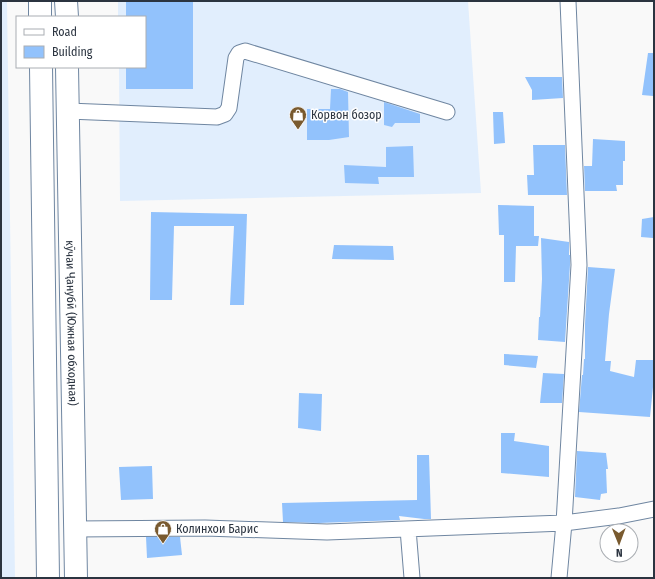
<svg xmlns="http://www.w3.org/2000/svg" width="655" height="579" font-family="'Fira Sans Condensed',sans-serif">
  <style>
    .built { fill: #e1eefd }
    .building { fill: #92c2fc }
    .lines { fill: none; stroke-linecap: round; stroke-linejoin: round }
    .minor-casing { stroke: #6f86a1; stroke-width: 17 }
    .secondary-casing { stroke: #6f86a1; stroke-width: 24 }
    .minor { stroke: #fff; stroke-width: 15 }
    .secondary { stroke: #fff; stroke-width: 22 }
    .labels { text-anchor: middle; stroke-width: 3; stroke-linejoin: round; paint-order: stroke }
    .poi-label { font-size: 12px; fill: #2b3440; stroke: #fff; text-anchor: start }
    .street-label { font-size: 12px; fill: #2b3440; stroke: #fff }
  </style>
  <rect width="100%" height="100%" fill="#f9f9f9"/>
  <path class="built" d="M 1,1 L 7,1 L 15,578 L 1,578 Z
    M 118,1 L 468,1 L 481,193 L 120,201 L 119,67 L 145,67 L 145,17 L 118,17 Z"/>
  <path class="building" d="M 126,1 L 193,1 L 193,89 L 126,89 L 126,67 L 145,67 L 145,17 L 126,17 Z
    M 648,53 L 654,53 L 654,81 L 653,96 L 642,95 Z
    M 525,77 L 562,77 L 563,98 L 532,100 L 532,90 Z
    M 331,89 L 340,89 L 348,92 L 349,137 L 329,140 L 307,140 L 307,109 L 330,109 Z
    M 384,102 L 420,114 L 420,123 L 395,123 L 392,127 L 384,125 Z
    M 493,112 L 503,112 L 505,143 L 494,144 Z
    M 593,139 L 625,141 L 625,161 L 623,161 L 623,185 L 616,185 L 617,191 L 585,191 L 584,166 L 592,166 Z
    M 533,145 L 565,145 L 567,195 L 528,195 L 527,175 L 534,175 Z
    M 413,146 L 414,177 L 378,177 L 379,184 L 345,183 L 344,165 L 386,167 L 386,147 Z
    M 498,205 L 534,206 L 534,236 L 539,236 L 538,246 L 516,246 L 515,282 L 504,282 L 504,235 L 499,235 Z
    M 151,212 L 247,214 L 244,305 L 230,305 L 234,226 L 174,226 L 172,300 L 150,300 Z
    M 654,217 L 653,238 L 641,237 L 642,219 Z
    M 541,238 L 569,242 L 569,255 L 570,255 L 570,265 L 565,342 L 538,340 L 539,317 L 540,317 L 542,279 Z
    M 334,245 L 393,246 L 394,260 L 332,259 Z
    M 588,267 L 615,269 L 609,314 L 605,361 L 611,361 L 610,371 L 634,377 L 636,360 L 654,360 L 654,377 L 650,417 L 579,412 L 582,375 L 583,375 L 584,359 L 585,359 L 585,324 Z
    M 504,354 L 538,356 L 536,368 L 504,365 Z
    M 543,373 L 564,374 L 562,403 L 540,403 Z
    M 299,393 L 322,394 L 321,431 L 298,428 Z
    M 501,433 L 515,433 L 514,441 L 549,446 L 549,477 L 501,473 Z
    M 577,451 L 606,453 L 608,469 L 606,469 L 607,493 L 601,494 L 600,500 L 575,497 Z
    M 417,455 L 429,455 L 431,519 L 424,519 L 399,516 L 400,520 L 319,523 L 283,522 L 282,503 L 417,500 Z
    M 152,466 L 153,499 L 121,500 L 119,467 Z
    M 146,537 L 180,537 L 182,555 L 147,558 Z"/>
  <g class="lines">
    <g class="minor-casing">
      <path id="minor" d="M 68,111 L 217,117 L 225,114 L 229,108 L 236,58 L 239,53 L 245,51 L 447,112
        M 75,529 L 205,528 L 327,532 L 564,523 L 619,516 L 654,509
        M 408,529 L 412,578
        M 559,578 L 564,523 L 579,265 L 568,1"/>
    </g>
    <g class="secondary-casing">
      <g id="secondary">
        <path d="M 40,1 L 40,17"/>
        <path d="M 66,1 L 67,17"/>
        <path d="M 41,67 L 48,578"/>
        <path id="s1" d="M 67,67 L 76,578"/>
      </g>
    </g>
    <use href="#minor" class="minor"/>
    <use href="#secondary" class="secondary"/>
  </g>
  <defs>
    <g id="shop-pin" transform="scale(0.9)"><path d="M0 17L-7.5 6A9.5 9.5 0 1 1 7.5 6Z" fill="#795a2f" stroke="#fff"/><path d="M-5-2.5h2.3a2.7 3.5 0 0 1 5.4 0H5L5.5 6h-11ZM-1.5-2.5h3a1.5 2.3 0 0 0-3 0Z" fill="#fff"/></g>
  </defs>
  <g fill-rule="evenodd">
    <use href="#shop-pin" x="298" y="115"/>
    <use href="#shop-pin" x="163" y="529"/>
  </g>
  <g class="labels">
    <g class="poi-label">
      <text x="311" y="119">Корвон бозор</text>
      <text x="176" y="533">Колинхои Барис</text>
    </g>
    <g class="street-label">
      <text dy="4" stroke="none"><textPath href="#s1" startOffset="256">кӯчаи Ҷанубӣ (Южная обходная)</textPath></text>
    </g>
  </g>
  <rect width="655" height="579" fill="none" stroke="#2b3440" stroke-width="4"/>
  <rect x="16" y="16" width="130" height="52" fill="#ffffff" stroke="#aaaeb3"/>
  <rect x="24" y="29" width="20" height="6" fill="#ffffff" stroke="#aaaeb3"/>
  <text x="52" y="36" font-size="12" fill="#2b3440">Road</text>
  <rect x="24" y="46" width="20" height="12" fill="#92c2fc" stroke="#aaaeb3"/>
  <text x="52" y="56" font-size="12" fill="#2b3440">Building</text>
  <g transform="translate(619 543) rotate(179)"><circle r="19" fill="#ffffff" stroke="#aaaeb3"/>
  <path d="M0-3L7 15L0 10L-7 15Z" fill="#795a2f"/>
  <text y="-6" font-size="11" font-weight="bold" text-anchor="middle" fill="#2b3440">N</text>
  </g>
</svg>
